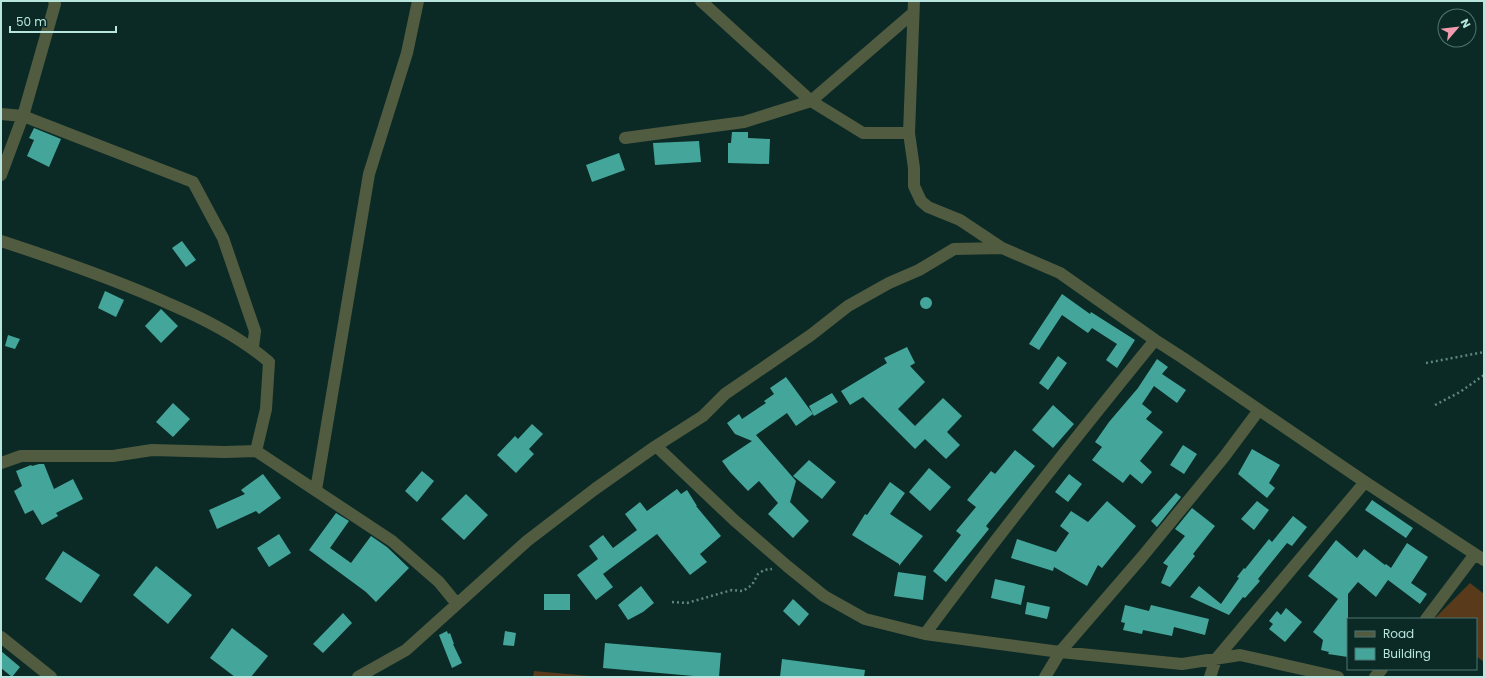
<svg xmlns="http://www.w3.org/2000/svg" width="1485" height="678" font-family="Poppins,sans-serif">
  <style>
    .green { fill: #593a1a }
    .building { fill: #44a69b }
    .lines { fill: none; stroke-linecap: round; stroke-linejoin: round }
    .path { stroke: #5f8580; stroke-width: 2.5; stroke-dasharray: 2 3; stroke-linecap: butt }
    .street { stroke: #515b40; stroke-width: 12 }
  </style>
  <rect width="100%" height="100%" fill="#0b2a26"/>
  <path class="green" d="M 1470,583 L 1484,594 L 1484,662 L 1476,656 L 1476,619 L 1434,619 Z
    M 534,671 L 601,677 L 533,677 Z"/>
  <path class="building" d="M 34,128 L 61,139 L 49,167 L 27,156 L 34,140 L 29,138 Z
    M 732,132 L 748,132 L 748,138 L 770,139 L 769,164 L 728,163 L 728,143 L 731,143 Z
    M 699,141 L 701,162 L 655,165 L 653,143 Z
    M 619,153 L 625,170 L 592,182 L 586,165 Z
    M 182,241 L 196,260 L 186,267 L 172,248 Z
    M 105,291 L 124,300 L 116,317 L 98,308 Z
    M 1062,294 L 1090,314 L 1091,312 L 1135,340 L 1117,368 L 1106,360 L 1117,344 L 1092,328 L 1088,333 L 1062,315 L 1039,350 L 1029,344 Z
    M920 303a6 6 0 1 1 12 0a6 6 0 1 1-12 0Z
    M 161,309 L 178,326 L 161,343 L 145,326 Z
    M 8,335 L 20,339 L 15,349 L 5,346 Z
    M 907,347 L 915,363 L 910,366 L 925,382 L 898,409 L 915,426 L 943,398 L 962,416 L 947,432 L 960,445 L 946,459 L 925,439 L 915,449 L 863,397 L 850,405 L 841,391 L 887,363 L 884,358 Z
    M 1058,356 L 1067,363 L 1048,390 L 1039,383 Z
    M 1157,359 L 1168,367 L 1162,374 L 1186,390 L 1177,403 L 1154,386 L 1142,404 L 1152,412 L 1146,419 L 1163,432 L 1140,461 L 1152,472 L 1142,484 L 1130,474 L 1123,483 L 1092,460 L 1102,447 L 1095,442 L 1109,422 L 1138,388 Z
    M 786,377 L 813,414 L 796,426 L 787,413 L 756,435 L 796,481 L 790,502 L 809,521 L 793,538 L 768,514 L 778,503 L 759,481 L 748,491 L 730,472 L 722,461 L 752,441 L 735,434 L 727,423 L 739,414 L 742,419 L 766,403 L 764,401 L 774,394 L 770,388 Z
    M 832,393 L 838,402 L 814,416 L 809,406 Z
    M 173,403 L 190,419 L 173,437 L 156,422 Z
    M 1053,405 L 1074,424 L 1053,448 L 1032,430 Z
    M 532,424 L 543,434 L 529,449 L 534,454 L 516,473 L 497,455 L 515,436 L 518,439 Z
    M 1183,445 L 1197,454 L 1184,474 L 1170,465 Z
    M 1252,449 L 1280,465 L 1269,483 L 1275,488 L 1267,498 L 1238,474 Z
    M 1015,450 L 1035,466 L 986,526 L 989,529 L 946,582 L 933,571 L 961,535 L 956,531 L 976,507 L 967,500 L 991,471 L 995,474 Z
    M 809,460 L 836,482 L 822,499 L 793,476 Z
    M 39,464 L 44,464 L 54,489 L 73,479 L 83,499 L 56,513 L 58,516 L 42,525 L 33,510 L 25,514 L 14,491 L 22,486 L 16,471 L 31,465 L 32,466 Z
    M 929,468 L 951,487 L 930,511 L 909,492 Z
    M 422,471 L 434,481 L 417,502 L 405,491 Z
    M 263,474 L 281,498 L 259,514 L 256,511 L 217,529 L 209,510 L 245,494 L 241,490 Z
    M 1069,474 L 1082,484 L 1068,502 L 1055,492 Z
    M 890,482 L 905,493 L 890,514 L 923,536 L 899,566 L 899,564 L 852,535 L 865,514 L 867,515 Z
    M 677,489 L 681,494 L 687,490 L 697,506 L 696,506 L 721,536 L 700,554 L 707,562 L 690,575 L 657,534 L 603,574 L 613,587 L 596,600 L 577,575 L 598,559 L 589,546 L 603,535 L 613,548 L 637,530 L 625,514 L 640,502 L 647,511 Z
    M 1176,493 L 1181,497 L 1157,527 L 1151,521 Z
    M 466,494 L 488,515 L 464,540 L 441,519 Z
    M 1372,500 L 1413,528 L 1406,538 L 1365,510 Z
    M 1107,501 L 1136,526 L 1102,568 L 1098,565 L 1087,586 L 1054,567 L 1053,571 L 1011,558 L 1017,539 L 1056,552 L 1069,533 L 1060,526 L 1071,511 L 1088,522 Z
    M 1257,501 L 1269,510 L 1254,530 L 1241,519 Z
    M 1192,508 L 1215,526 L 1193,554 L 1195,556 L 1170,587 L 1161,583 L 1168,566 L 1163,563 L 1185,536 L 1175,529 Z
    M 336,513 L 349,521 L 330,548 L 351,563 L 371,536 L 387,547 L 409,568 L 376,602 L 366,592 L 309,550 Z
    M 1293,516 L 1307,527 L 1292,546 L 1287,543 L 1258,579 L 1260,581 L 1245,598 L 1243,597 L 1229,615 L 1190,597 L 1199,586 L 1221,604 L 1239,578 L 1237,577 L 1244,568 L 1245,569 L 1269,539 L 1272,542 Z
    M 279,534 L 291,553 L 269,567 L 257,548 Z
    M 1336,540 L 1357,558 L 1364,549 L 1385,565 L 1386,564 L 1391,568 L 1407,543 L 1428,557 L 1411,583 L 1427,594 L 1420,604 L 1388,580 L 1376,597 L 1358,582 L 1348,594 L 1348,657 L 1328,654 L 1329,652 L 1321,650 L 1323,640 L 1313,632 L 1338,599 L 1308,576 Z
    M 63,551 L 100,575 L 81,603 L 45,579 Z
    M 156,566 L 192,595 L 168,624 L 133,595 Z
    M 898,572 L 926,576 L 923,600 L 894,596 Z
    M 995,579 L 1025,586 L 1021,605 L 991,598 Z
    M 641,586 L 654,603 L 643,612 L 628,620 L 618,605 Z
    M 544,594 L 570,594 L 570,610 L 544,610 Z
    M 793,599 L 809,614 L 799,626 L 783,611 Z
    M 1027,602 L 1050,607 L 1047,619 L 1025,614 Z
    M 1125,605 L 1149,611 L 1151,605 L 1209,619 L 1205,635 L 1174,627 L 1172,636 L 1143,630 L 1142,634 L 1123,630 L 1125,623 L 1121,622 Z
    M 1286,608 L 1302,622 L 1285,642 L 1269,629 L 1273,624 L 1269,621 L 1277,611 L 1281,615 Z
    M 343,613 L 352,623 L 323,653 L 313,644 Z
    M 232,628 L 268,656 L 251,677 L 235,677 L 210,658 Z
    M 447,631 L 448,634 L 450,633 L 454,644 L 453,644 L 462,663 L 452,668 L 439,635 Z
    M 505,631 L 516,633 L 514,646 L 503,645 Z
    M 605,643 L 721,653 L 719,677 L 705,677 L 603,668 Z
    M 1,651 L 20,667 L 12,677 L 1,668 Z
    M 782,659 L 865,670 L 864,677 L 780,677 Z"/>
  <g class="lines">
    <path class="path" d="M 1426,363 L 1484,352
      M 1435,405 L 1460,392 L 1484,375
      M 672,602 L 687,603 L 732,590 L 743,591 L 752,585 L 758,574 L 764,570 L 772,569"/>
    <path class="street" d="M 701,1 L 811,101 L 863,133 L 909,133
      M 914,1 L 909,133 L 914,168 L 914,186 L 921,201 L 928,207 L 960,220 L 1002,248
      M 1,114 L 23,116 L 193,182 L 223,238 L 255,331 L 253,347
      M 625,138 L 744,122 L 811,101 L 913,13
      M 1,175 L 23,116 L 55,4 L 54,1
      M 1,241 C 59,260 117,280 172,305 C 207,320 240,337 269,362 L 266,409 L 256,451 L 225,452 L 152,450 L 113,456 L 21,456 L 1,463
      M 656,446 L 734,520 L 787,566 L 824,596 L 865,619 L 925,634 L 1060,652 L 1182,664 L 1240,655 L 1338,677
      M 256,451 L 392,541 L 439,582 L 457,604
      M 316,490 L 369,174 L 407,53 L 418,1
      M 1426,619 L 1475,554
      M 925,634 C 999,534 1076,437 1155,340
      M 1,637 L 51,677
      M 358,677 L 406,650 L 527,541 L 595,489 L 656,446 L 703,416 L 725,394 L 811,335 L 848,306 L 889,283 L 919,270 L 954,249 L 1002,248 L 1060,273 L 1155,340 L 1183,358 L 1365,482 L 1484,560
      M 1045,677 L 1060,652 L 1142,557 L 1224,457 L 1259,410
      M 1210,677 L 1216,659 L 1365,482
      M 1375,677 L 1382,669"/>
  </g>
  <rect width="1485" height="678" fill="none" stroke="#b8e5de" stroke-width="4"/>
  <rect x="1347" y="618" width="130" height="52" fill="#0b2a26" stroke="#507570"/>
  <rect x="1355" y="631" width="20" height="6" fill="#515b40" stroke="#507570"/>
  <text x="1383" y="638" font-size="12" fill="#b8e5de">Road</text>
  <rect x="1355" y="648" width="20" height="12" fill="#44a69b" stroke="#507570"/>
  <text x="1383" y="658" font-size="12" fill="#b8e5de">Building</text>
  <g transform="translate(1457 28) rotate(62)"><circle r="19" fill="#0b2a26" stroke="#507570"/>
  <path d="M0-3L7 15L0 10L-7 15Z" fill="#f29aae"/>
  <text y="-6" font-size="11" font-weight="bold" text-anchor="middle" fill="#b8e5de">N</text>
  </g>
  <path d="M10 26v6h106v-6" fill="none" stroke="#b8e5de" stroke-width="2"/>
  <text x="16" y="26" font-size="12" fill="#b8e5de" stroke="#0b2a26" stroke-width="3" paint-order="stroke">50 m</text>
</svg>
